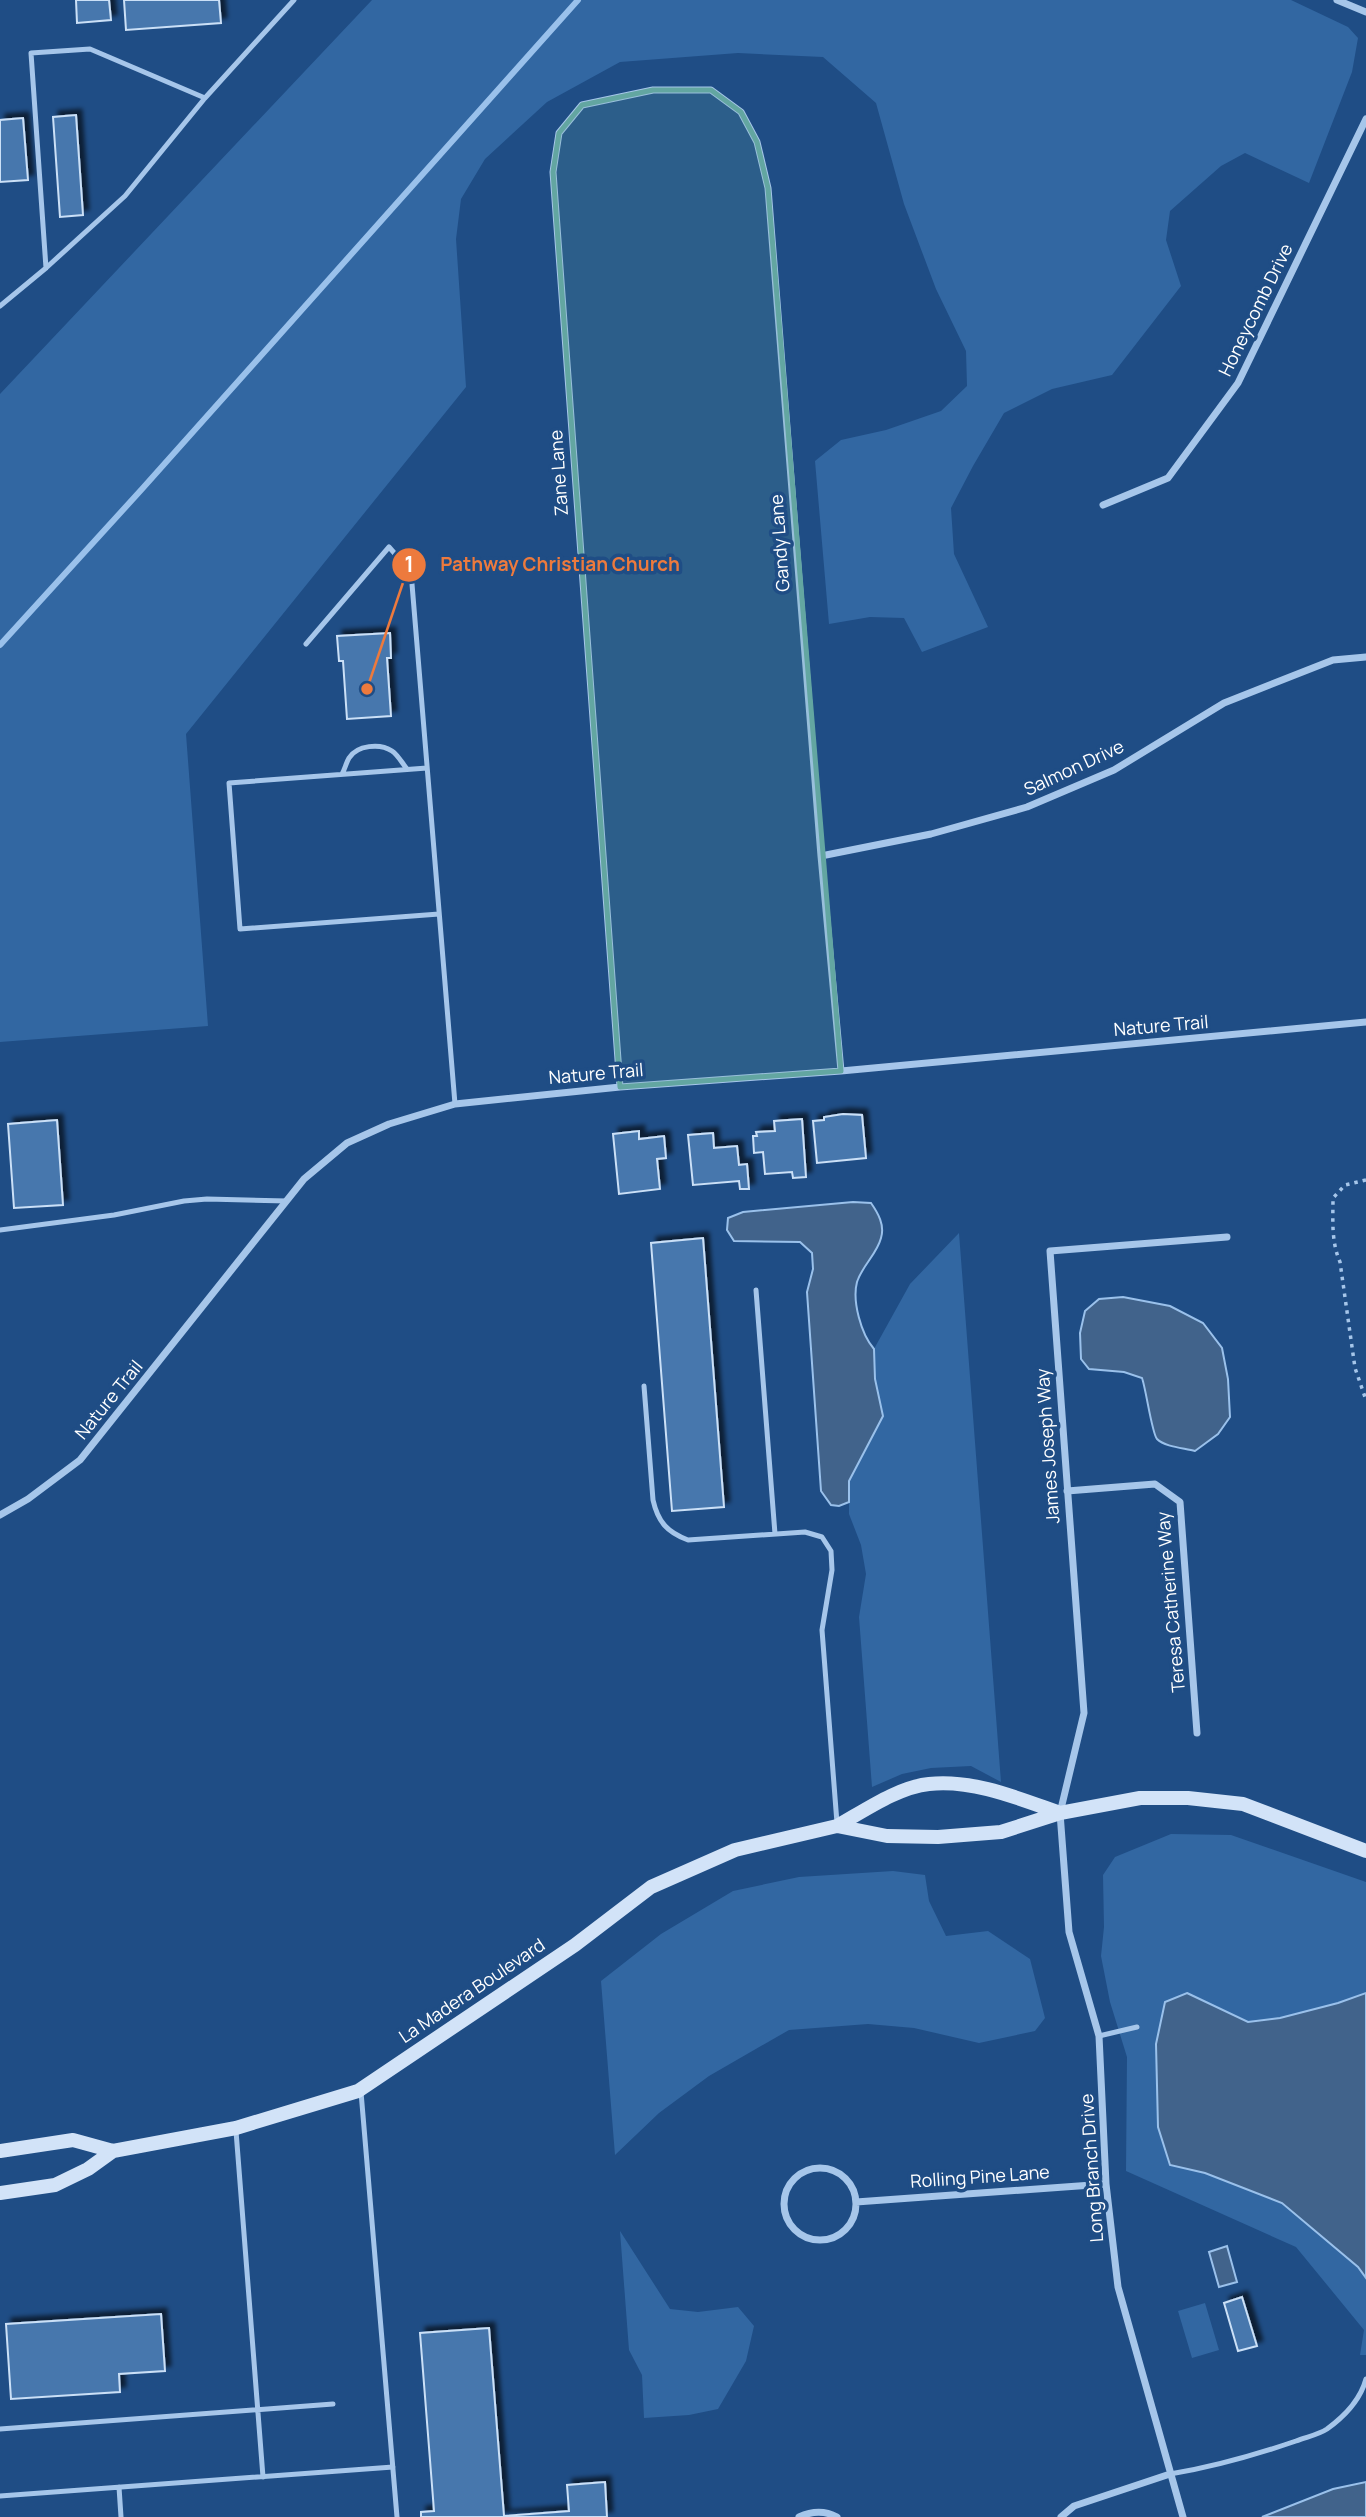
<svg xmlns="http://www.w3.org/2000/svg" width="1366" height="2517" font-family="Manrope,sans-serif">
  <style>
    .green { fill: #3267a2 }
    .water { fill: #41638b; stroke: #9ac1eb; stroke-width: 2 }
    .lines { fill: none; stroke-linecap: round; stroke-linejoin: round }
    .stream { stroke: #9ac1eb; stroke-width: 6 }
    .building { fill: #4777ad; stroke: #cbe0f7; stroke-width: 2; filter: url(#shadow) }
    .path { stroke: #a6c6ea; stroke-width: 3.5; stroke-dasharray: 3.5 5; stroke-linecap: butt }
    .lane { stroke: #a6c6ea; stroke-width: 5 }
    .street { stroke: #a6c6ea; stroke-width: 7 }
    .secondary { stroke: #d2e3f8; stroke-width: 14 }
    .marked { fill: #63a6a1; fill-opacity: 0.2; stroke: #63a6a1; stroke-width: 5; stroke-linejoin: round }
    .labels { text-anchor: middle; stroke-width: 7; stroke-linejoin: round; paint-order: stroke }
    .street-label { font-size: 18px; fill: #fff; stroke: #1f4d85 }
    .leader { fill: none; stroke: #ed7a3d; stroke-width: 2.5 }
    .callout-dot { fill: #ed7a3d; stroke: #1f4d85; stroke-width: 2.5 }
    .mark-label { font-size: 21px; text-anchor: middle; font-weight: bold; fill: #fff }
    .callout-label { font-size: 19px; text-anchor: middle; font-weight: bold; fill: #ed7a3d; stroke: #1f4d85; stroke-width: 7; stroke-linejoin: round; paint-order: stroke }
  </style>
  <defs>
    <filter id="shadow"><feDropShadow dx="5.5" dy="-5.5" stdDeviation="2" flood-color="#0009"/></filter>
  </defs>
  <rect width="100%" height="100%" fill="#1f4d85"/>
  <path class="green" d="M 372,0 L 1291,0 L 1348,27 L 1358,38 L 1352,72 L 1309,183 L 1245,153 L 1221,166 L 1170,211 L 1166,240 L 1181,286 L 1112,375 L 1052,389 L 1004,413 L 973,466 L 951,508 L 954,554 L 988,627 L 922,652 L 904,618 L 870,617 L 829,624 L 815,461 L 841,440 L 886,430 L 941,411 L 967,386 L 966,351 L 936,289 L 904,204 L 876,103 L 823,57 L 738,53 L 620,62 L 547,102 L 485,159 L 461,199 L 456,239 L 466,387 L 186,734 L 208,1026 L 0,1042 L 0,394 Z
    M 959,1233 L 1001,1782 L 971,1766 L 931,1768 L 902,1774 L 872,1787 L 859,1617 L 866,1574 L 861,1545 L 849,1514 L 849,1481 L 883,1416 L 875,1379 L 874,1349 L 910,1284 Z
    M 1171,1834 L 1231,1835 L 1366,1882 L 1366,2355 L 1360,2355 L 1364,2330 L 1296,2247 L 1126,2171 L 1127,2057 L 1110,2002 L 1101,1956 L 1104,1927 L 1103,1875 L 1115,1857 Z
    M 893,1871 L 925,1875 L 929,1901 L 946,1936 L 988,1931 L 1030,1959 L 1045,2018 L 1035,2031 L 979,2043 L 914,2028 L 868,2024 L 789,2030 L 709,2076 L 659,2113 L 615,2155 L 601,1981 L 661,1934 L 733,1891 L 799,1877 Z
    M 620,2231 L 670,2309 L 698,2312 L 738,2307 L 754,2326 L 746,2361 L 718,2409 L 689,2415 L 644,2418 L 642,2375 L 629,2350 Z
    M 1205,2303 L 1219,2350 L 1192,2358 L 1178,2311 Z"/>
  <path class="water" d="M 853,1202 L 871,1203 C 878,1213 885,1225 881,1238 C 877,1254 862,1266 857,1282 C 852,1301 861,1334 874,1349 L 875,1379 L 883,1416 L 849,1481 L 849,1502 L 839,1506 L 831,1505 L 821,1491 L 807,1292 L 813,1269 L 812,1253 L 800,1242 L 734,1241 L 727,1230 L 728,1218 L 743,1212 Z
    M 1123,1297 L 1170,1306 L 1203,1323 L 1222,1348 L 1228,1379 L 1230,1417 L 1218,1434 L 1195,1451 C 1184,1448 1165,1447 1157,1439 C 1152,1434 1146,1389 1142,1378 L 1124,1372 L 1089,1369 L 1081,1359 L 1080,1333 L 1085,1311 L 1099,1299 Z
    M 1187,1993 L 1248,2022 L 1280,2018 L 1338,2003 L 1366,1993 L 1366,2278 L 1358,2267 L 1282,2203 L 1205,2173 L 1170,2165 L 1158,2127 L 1156,2044 L 1165,2002 Z
    M 1227,2246 L 1237,2282 L 1219,2287 L 1209,2252 Z
    M 1366,2482 L 1366,2517 L 1262,2517 L 1333,2489 Z"/>
  <g class="lines">
    <path class="stream" d="M 0,645 L 142,489 L 578,0"/>
  </g>
  <path class="building" d="M 76,0 L 109,0 L 111,20 L 77,23 Z
    M 124,0 L 219,0 L 221,23 L 126,30 Z
    M 76,115 L 83,215 L 60,217 L 53,117 Z
    M 23,118 L 28,180 L 0,182 L 0,120 Z
    M 390,633 L 391,658 L 387,658 L 391,716 L 347,719 L 343,661 L 339,661 L 337,636 Z
    M 843,1114 L 862,1115 L 866,1158 L 817,1163 L 813,1121 L 824,1120 L 824,1117 Z
    M 802,1119 L 806,1177 L 793,1178 L 792,1172 L 765,1174 L 763,1152 L 754,1153 L 753,1136 L 757,1136 L 756,1132 L 775,1131 L 774,1121 Z
    M 57,1120 L 63,1205 L 14,1208 L 8,1124 Z
    M 639,1131 L 639,1139 L 664,1136 L 666,1158 L 657,1159 L 660,1189 L 619,1194 L 613,1134 Z
    M 713,1133 L 714,1148 L 737,1146 L 739,1165 L 747,1164 L 749,1189 L 740,1189 L 739,1181 L 693,1185 L 688,1135 Z
    M 703,1238 L 724,1507 L 672,1511 L 651,1243 Z
    M 1242,2297 L 1257,2346 L 1238,2351 L 1224,2303 Z
    M 161,2314 L 165,2371 L 119,2374 L 120,2392 L 11,2399 L 6,2324 Z
    M 489,2328 L 504,2516 L 569,2511 L 567,2485 L 605,2482 L 607,2517 L 421,2517 L 421,2512 L 434,2511 L 420,2333 Z"/>
  <g class="lines">
    <path class="path" d="M 1366,1180 L 1345,1185 L 1333,1198 C 1333,1220 1331,1241 1340,1262 L 1355,1368 L 1366,1400"/>
    <path class="lane" d="M 46,268 L 31,53 L 90,49 L 205,98
      M 0,306 L 46,268 L 125,196 L 205,98 L 294,0
      M 306,644 L 389,547 L 411,572 L 455,1104
      M 427,768 L 229,783 L 240,929 L 439,914
      M 342,774 C 345,769 346,763 349,758 C 357,745 380,743 392,751 C 398,755 402,763 407,769
      M 0,1230 L 114,1215 L 184,1201 L 207,1199 L 287,1201
      M 756,1290 L 775,1534
      M 644,1386 L 653,1500 C 658,1522 667,1532 688,1540 L 805,1532 L 822,1537 L 831,1551 L 832,1570 L 822,1630 L 837,1823
      M 1099,2036 L 1137,2027
      M 361,2092 L 397,2517
      M 236,2131 L 263,2477
      M 0,2429 L 333,2404
      M 1170,2474 C 1213,2467 1255,2455 1296,2441 C 1306,2437 1318,2435 1327,2429 C 1345,2416 1360,2401 1366,2379
      M 119,2487 L 121,2517
      M 0,2496 L 393,2467"/>
    <path class="street" d="M 1337,0 L 1366,12
      M 1103,505 L 1168,478 L 1238,383 L 1366,119
      M 821,856 L 931,834 L 1027,807 L 1114,770 L 1224,703 L 1333,660 L 1366,657
      M 620,1087 L 553,172 L 559,133 L 582,105 L 653,90 L 711,90 L 741,112 L 757,142 L 768,188 L 821,856 L 841,1071
      M 1067,1491 L 1155,1484 L 1180,1502 L 1197,1733
      M 0,1515 L 28,1499 L 80,1460 L 304,1179 L 347,1143 L 389,1124 L 455,1104 L 620,1087 L 841,1071 L 1366,1022
      M784 2204a36 36 0 1 1 72 0a36 36 0 1 1-72 0Z
      M 856,2202 L 1106,2184
      M 799,2517 C 812,2511 824,2510 837,2517
      M 1061,2517 L 1074,2506 L 1170,2474
      M 1183,2517 L 1118,2287 L 1106,2184 L 1099,2036 L 1069,1932 L 1060,1813 L 1084,1713 L 1050,1251 L 1227,1237"/>
    <path class="secondary" d="M 1060,1813 C 1020,1799 973,1779 929,1784 C 898,1787 864,1811 837,1826 L 887,1836 L 938,1837 L 1001,1832 L 1060,1813 L 1140,1798 L 1188,1798 L 1243,1804 L 1366,1851
      M 0,2151 L 73,2140 L 113,2151
      M 0,2193 L 55,2185 L 88,2169 L 113,2151 L 236,2128 L 358,2091 L 575,1945 L 651,1887 L 735,1850 L 837,1826"/>
  </g>
  <path class="marked" d="M 653,90 L 711,90 L 741,112 L 757,142 L 768,188 L 841,1071 L 620,1087 L 553,172 L 559,133 L 582,105 Z"/>
  <g class="labels">
    <g class="street-label">
      <text transform="translate(1256 310) rotate(-64)" y="6">Honeycomb Drive</text>
      <text transform="translate(559 473) rotate(-94)" y="6">Zane Lane</text>
      <text transform="translate(780 543) rotate(-94)" y="6">Gandy Lane</text>
      <text transform="translate(1074 768) rotate(-25)" y="6">Salmon Drive</text>
      <text transform="translate(1161 1026) rotate(-5)" y="6">Nature Trail</text>
      <text transform="translate(596 1074) rotate(-5)" y="6">Nature Trail</text>
      <text transform="translate(109 1400) rotate(-51)" y="6">Nature Trail</text>
      <text transform="translate(1048 1446) rotate(-94)" y="6">James Joseph Way</text>
      <text transform="translate(1171 1602) rotate(-95)" y="6">Teresa Catherine Way</text>
      <text transform="translate(472 1991) rotate(-34)" y="6">La Madera Boulevard</text>
      <text transform="translate(1092 2168) rotate(-94)" y="6">Long Branch Drive</text>
      <text transform="translate(980 2177) rotate(-4)" y="6">Rolling Pine Lane</text>
    </g>
  </g>
  <path class="leader" d="M367 689L409 565"/>
  <g class="callout-dot">
    <circle cx="367" cy="689" r="7"/>
    <circle cx="409" cy="565" r="18"/>
  </g>
  <g class="mark-label">
    <text x="409" y="572">1</text>
  </g>
  <g class="callout-label">
    <text x="560" y="571">Pathway Christian Church</text>
  </g>
</svg>
